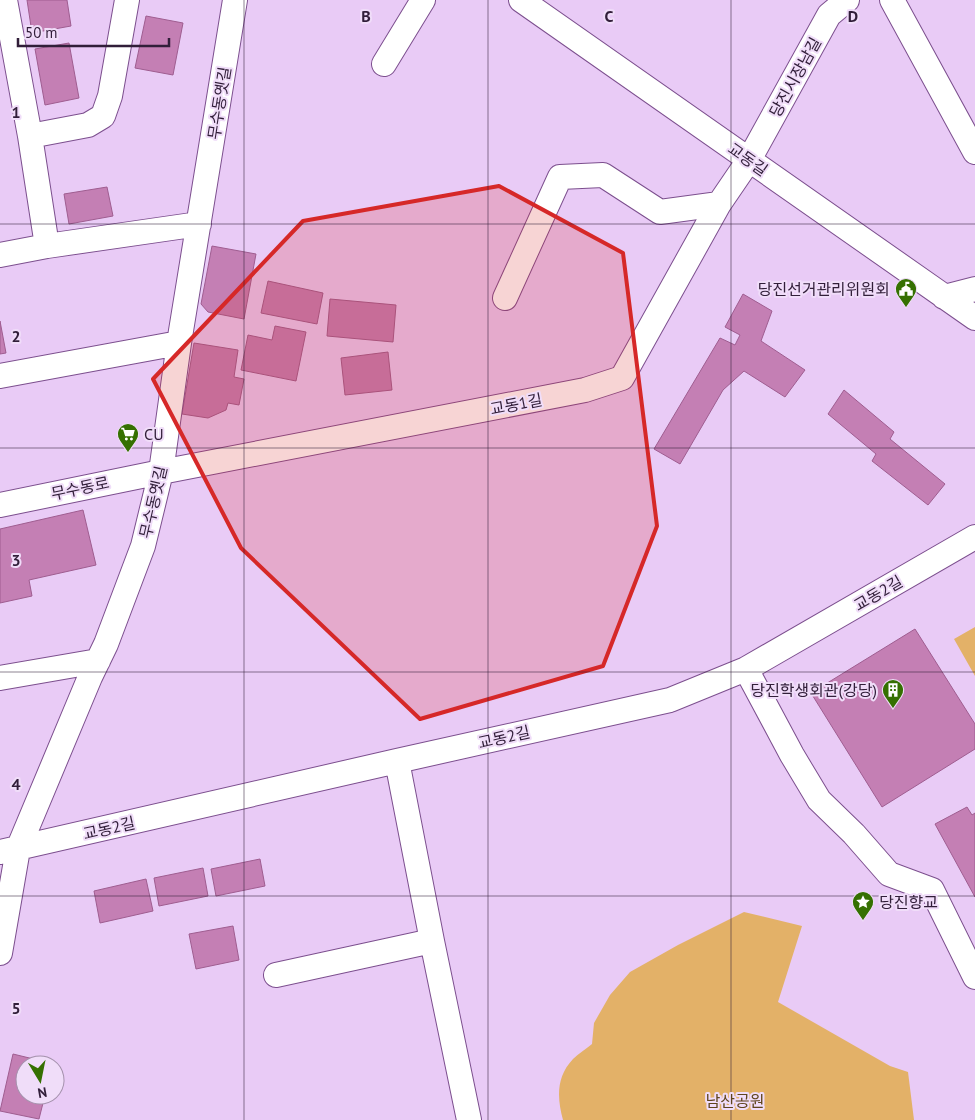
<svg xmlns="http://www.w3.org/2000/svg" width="975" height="1120" font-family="'PT Sans','Noto Sans KR',sans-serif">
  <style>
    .green { fill: #e3b168 }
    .building { fill: #c47fb4; stroke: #9f5d90 }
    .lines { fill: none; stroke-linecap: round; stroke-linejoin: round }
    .minor-casing { stroke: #7c4f8e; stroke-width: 26 }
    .minor { stroke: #fff; stroke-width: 24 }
    .marked { fill: #d62828; fill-opacity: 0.2; stroke: #d62828; stroke-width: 4; stroke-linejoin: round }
    .grid { fill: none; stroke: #311e39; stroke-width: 1; stroke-opacity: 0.55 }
    .labels { text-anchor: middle; stroke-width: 4; stroke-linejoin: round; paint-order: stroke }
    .street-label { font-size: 16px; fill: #311e39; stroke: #f0ddf9 }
    .poi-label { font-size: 16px; fill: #311e39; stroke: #f0ddf9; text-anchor: end }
    .park-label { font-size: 16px; fill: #5f451d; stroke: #f0ddf9 }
    .grid-label { font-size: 16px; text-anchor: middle; font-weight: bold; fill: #311e39; stroke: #f0ddf9; stroke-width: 4; stroke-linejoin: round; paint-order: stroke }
  </style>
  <rect width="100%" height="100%" fill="#e9cbf6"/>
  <path class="green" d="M 975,627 L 975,676 L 954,639 Z
    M 744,912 L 802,926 L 778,1002 L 890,1066 L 908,1072 L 914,1120 L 563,1120 C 557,1098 556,1077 573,1059 C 578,1054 586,1049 592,1044 L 594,1023 L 610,995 L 630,972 L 678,945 Z"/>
  <path class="building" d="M 27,0 L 67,0 L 71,26 L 32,33 Z
    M 146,16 L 183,23 L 173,75 L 135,68 Z
    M 69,43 L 79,98 L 45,105 L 35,49 Z
    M 107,187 L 113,216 L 69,224 L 64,194 Z
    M 212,246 L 256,254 L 244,319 L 208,312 L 201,304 Z
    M 268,281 L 323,293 L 317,324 L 261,313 Z
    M 743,294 L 772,311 L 761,341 L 805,370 L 785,397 L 744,371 L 723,390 L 680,464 L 654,449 L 720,338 L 735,345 L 740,335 L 725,327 Z
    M 330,299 L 396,305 L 393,342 L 327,336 Z
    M 0,321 L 6,353 L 0,354 Z
    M 275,326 L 306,332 L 296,381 L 241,370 L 248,335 L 272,340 Z
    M 194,343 L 238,350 L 234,377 L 244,379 L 239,405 L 228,403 L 226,410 L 208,418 L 182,414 Z
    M 388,352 L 392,390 L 345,395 L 341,358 Z
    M 844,390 L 894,432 L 890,439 L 945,484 L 928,505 L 872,461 L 876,454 L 828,414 Z
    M 83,510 L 96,565 L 29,580 L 32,596 L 0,603 L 0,529 Z
    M 915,629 L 975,724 L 975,749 L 882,807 L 811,693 Z
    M 967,807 L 972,815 L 975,813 L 975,897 L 935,824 Z
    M 260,859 L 265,886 L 216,896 L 211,869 Z
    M 203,868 L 208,896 L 159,906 L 154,878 Z
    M 146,879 L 153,911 L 100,923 L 94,891 Z
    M 233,926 L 239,960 L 196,969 L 189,934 Z
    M 13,1054 L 54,1064 L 53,1065 L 25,1065 L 25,1095 L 45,1095 L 39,1119 L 0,1111 Z"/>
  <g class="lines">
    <g class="minor-casing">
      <path id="minor" d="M 5,0 L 30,136 L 47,246
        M 521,0 L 975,318
        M 892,0 L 975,152
        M 384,64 L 423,0
        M 30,136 L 88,125 L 103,116 L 110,96 L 127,0
        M 0,255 L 47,246 L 199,224
        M 944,297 L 975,289
        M 505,298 L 560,177 L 603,175 L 660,212 L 719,204
        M 0,376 L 179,343
        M 0,505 L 161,472 L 585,390 L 622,378 L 719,204 L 749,160 L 829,15 L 847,0
        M 746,669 L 792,755 L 819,800 L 854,834 L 889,874 L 932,890 L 975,977
        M 0,678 L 98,661
        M 397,761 L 432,941 L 469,1120
        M 0,852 L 397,761 L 670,700 L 746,669 L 975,537
        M 0,953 L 18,849 L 90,677 L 106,644 L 143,546 L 161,472 L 179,343 L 235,0
        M 276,975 L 432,941"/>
    </g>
    <use href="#minor" class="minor"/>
  </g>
  <path class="marked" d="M 499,186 L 623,253 L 657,526 L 603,666 L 420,719 L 241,548 L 153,379 L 303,221 Z"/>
  <path class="grid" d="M 244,0 L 244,1120M 488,0 L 488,1120M 731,0 L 731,1120M 0,224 L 975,224M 0,448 L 975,448M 0,672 L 975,672M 0,896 L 975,896"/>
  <defs>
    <g id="civic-pin" transform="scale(1.125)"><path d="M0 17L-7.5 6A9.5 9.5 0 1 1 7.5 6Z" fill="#357001" stroke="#f0ddf9"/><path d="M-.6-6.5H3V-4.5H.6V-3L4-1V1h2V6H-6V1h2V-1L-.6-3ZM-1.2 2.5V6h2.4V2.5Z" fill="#fff"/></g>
    <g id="supermarket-pin" transform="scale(1.125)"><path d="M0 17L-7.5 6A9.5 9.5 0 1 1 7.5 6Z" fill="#357001" stroke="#f0ddf9"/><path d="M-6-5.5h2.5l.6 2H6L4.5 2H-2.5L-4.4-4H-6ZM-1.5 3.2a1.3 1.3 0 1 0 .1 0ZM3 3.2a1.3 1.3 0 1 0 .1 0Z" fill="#fff"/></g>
    <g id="building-pin" transform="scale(1.125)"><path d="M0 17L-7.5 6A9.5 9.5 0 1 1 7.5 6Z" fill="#357001" stroke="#f0ddf9"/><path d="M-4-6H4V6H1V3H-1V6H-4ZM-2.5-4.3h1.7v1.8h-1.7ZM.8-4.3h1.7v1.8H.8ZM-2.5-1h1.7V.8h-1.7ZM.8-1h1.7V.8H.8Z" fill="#fff"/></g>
    <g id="sight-pin" transform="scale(1.125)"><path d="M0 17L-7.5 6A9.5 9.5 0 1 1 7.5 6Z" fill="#357001" stroke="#f0ddf9"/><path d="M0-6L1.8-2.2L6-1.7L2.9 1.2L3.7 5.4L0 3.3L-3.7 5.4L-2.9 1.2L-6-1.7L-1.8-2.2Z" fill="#fff"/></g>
  </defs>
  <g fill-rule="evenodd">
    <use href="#civic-pin" x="906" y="289"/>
    <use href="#supermarket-pin" x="128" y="434"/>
    <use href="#building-pin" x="893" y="690"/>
    <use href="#sight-pin" x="863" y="902"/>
  </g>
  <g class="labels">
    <g class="street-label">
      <text transform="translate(795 77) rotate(-61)" y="6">당진시장남길</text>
      <text transform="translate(219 103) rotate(-81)" y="6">무수동옛길</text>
      <text transform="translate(748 159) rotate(35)" y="6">교동길</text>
      <text transform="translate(516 404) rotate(-11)" y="6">교동1길</text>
      <text transform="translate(80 488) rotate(-12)" y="6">무수동로</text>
      <text transform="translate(153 502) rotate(-77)" y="6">무수동옛길</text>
      <text transform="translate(878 593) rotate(-30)" y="6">교동2길</text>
      <text transform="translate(504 737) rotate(-13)" y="6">교동2길</text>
      <text transform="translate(109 828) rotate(-13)" y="6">교동2길</text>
    </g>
    <g class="poi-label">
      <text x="890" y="295">당진선거관리위원회</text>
      <text x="144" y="440" text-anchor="start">CU</text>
      <text x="877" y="696">당진학생회관(강당)</text>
      <text x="879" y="908" text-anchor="start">당진향교</text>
    </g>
    <g class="park-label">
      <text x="735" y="1107">남산공원</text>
    </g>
  </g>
  <g class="grid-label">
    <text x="366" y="22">B</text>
    <text x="609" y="22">C</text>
    <text x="853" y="22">D</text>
    <text x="16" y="118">1</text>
    <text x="16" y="342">2</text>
    <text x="16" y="566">3</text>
    <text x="16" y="790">4</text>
    <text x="16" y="1014">5</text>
  </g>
  <g transform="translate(40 1080) rotate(170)"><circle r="24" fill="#f0ddf9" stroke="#a491ac"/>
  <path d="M0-4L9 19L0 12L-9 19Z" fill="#357001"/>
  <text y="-8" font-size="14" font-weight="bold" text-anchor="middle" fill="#311e39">N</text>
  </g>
  <path d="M18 38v8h151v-8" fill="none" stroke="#311e39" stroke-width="2.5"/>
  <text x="25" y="38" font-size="15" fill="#311e39" stroke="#f0ddf9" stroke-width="4" paint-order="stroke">50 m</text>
</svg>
